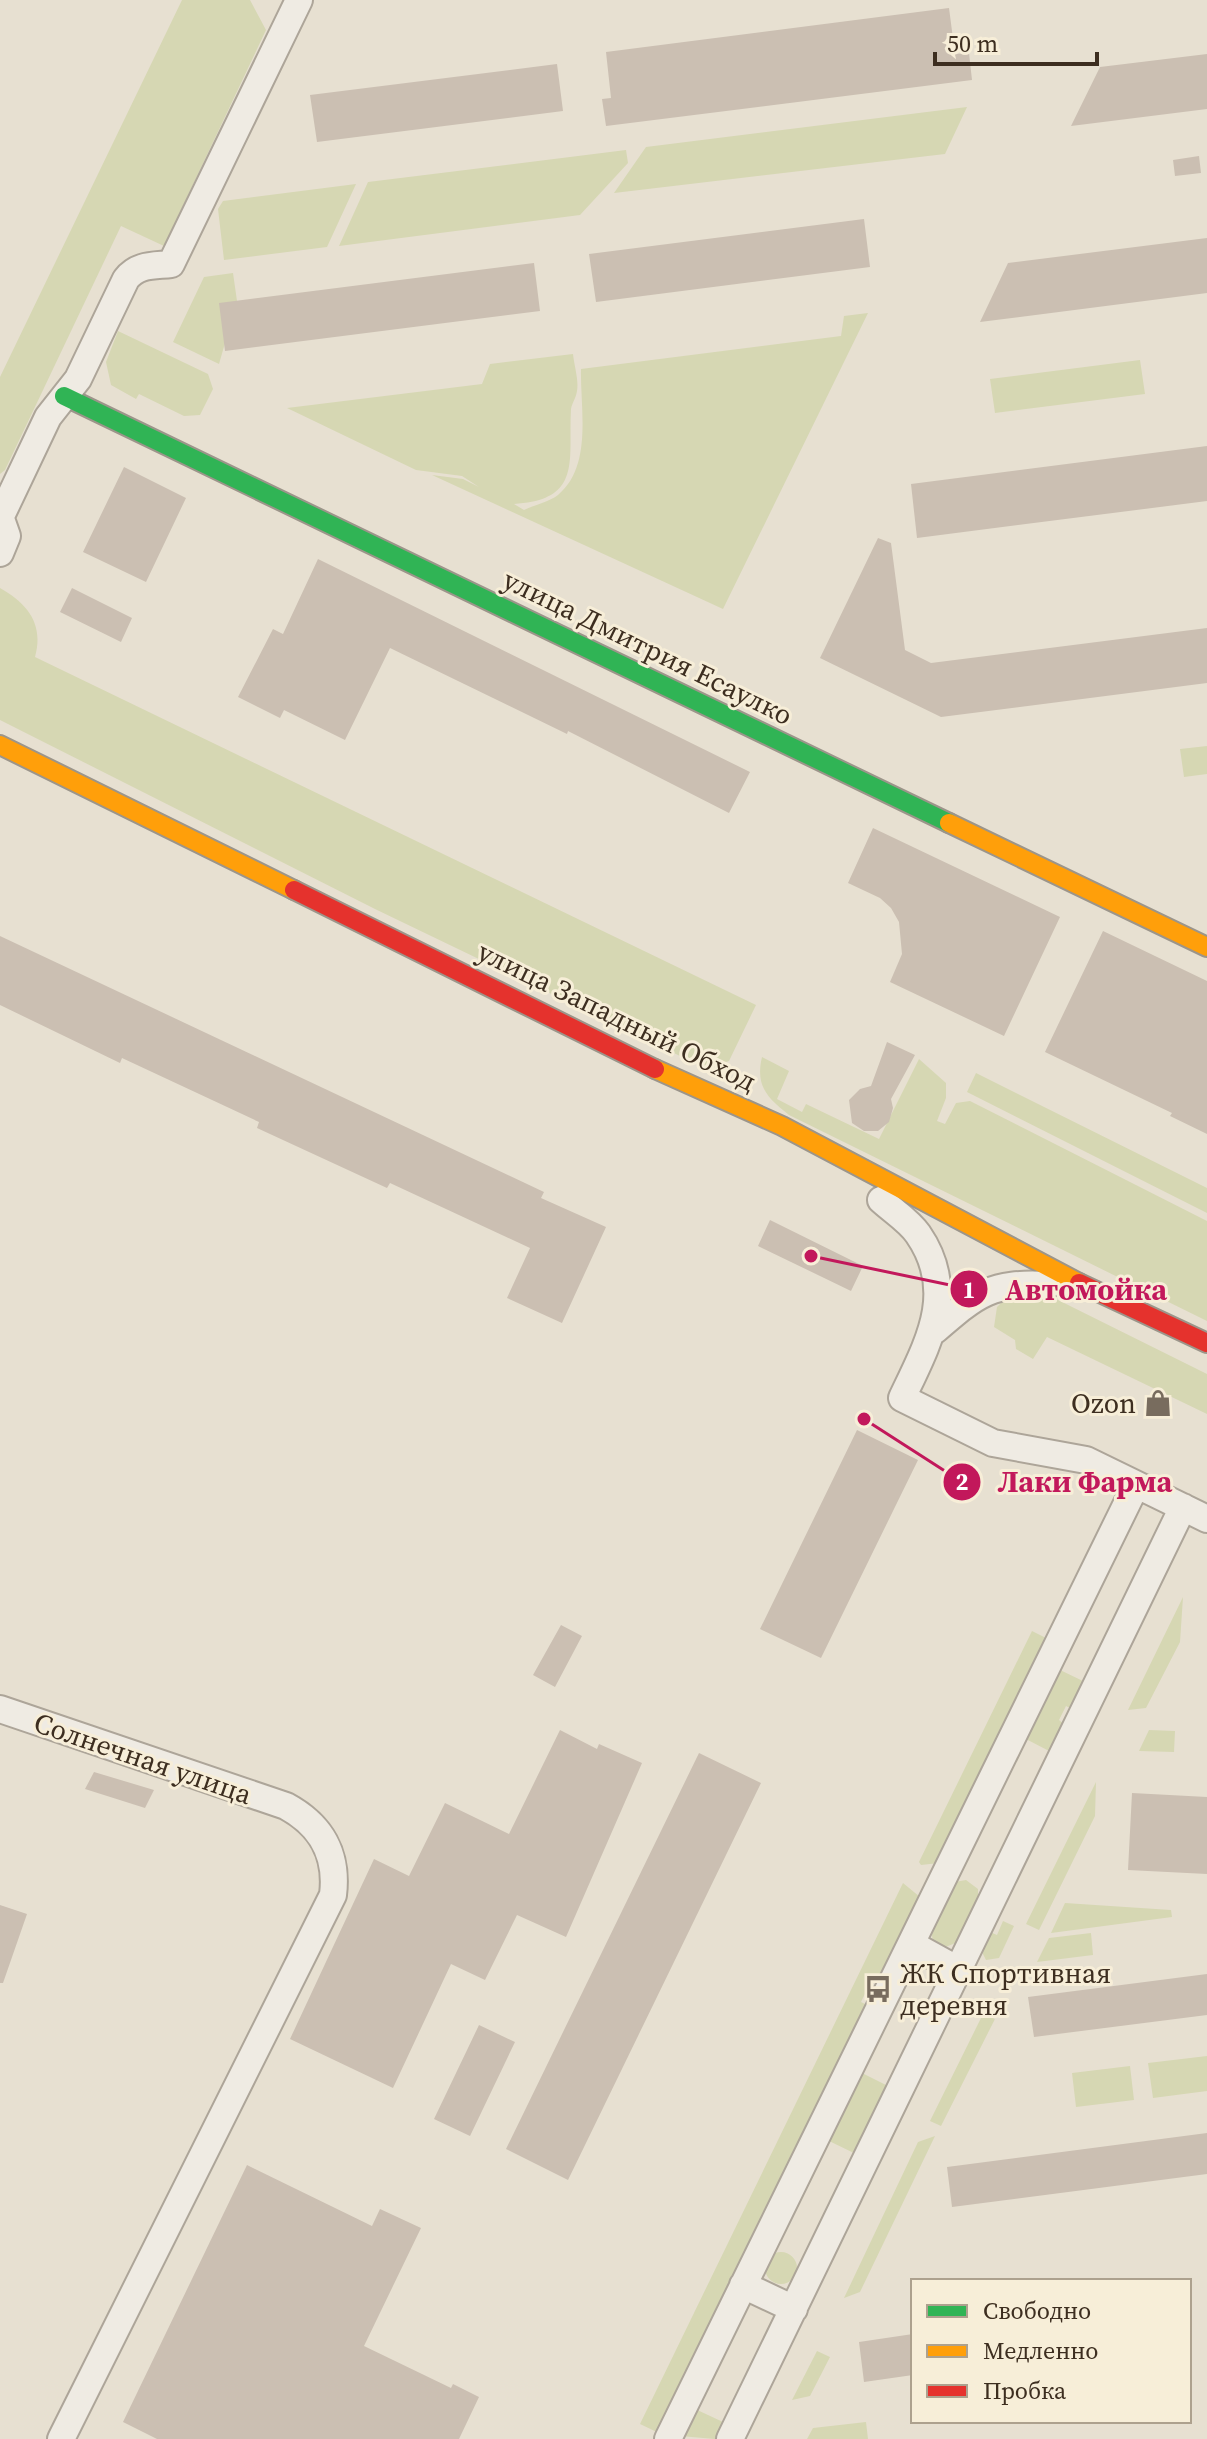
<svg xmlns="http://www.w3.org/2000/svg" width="1207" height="2439" font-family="'Source Serif 4',serif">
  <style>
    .green { fill: #d6d7b3 }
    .building { fill: #cbbfb2 }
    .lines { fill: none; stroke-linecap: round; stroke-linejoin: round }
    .street-casing { stroke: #ada599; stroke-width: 30 }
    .fast-casing { stroke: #9c958a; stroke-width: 22 }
    .slow-casing { stroke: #9c958a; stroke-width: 22 }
    .jam-casing { stroke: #9c958a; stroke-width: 22 }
    .street { stroke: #efebe3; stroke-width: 26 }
    .fast { stroke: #30b455; stroke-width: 18 }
    .slow { stroke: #ff9f0a; stroke-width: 18 }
    .jam { stroke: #e5322d; stroke-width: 18 }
    .labels { text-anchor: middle; stroke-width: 6; stroke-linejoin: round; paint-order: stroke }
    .street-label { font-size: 28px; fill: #3d2e20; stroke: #f7eed8 }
    .poi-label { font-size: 28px; fill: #3d2e20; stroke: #f7eed8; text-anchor: end }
    .leader { fill: none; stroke: #c2185b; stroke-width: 3 }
    .callout-dot { fill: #c2185b; stroke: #f7eed8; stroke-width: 3 }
    .mark-label { font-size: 24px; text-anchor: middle; font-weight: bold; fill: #fff }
    .callout-label { font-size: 30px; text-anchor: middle; font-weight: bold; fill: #c2185b; stroke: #f7eed8; stroke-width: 6; stroke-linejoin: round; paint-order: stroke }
  </style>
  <rect width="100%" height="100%" fill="#e7e0d1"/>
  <path class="green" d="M 182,0 L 250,0 L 266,30 L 164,246 L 121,226 L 5,470 L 0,474 L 0,377 Z
    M 967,107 L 945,154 L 614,193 L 646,147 Z
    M 626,150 L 628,163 L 580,215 L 339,246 L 368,182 Z
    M 356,184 L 327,247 L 224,260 L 218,209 L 223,201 Z
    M 233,273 L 237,301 L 219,364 L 173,342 L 204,277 Z
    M 868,313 L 723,609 L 432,475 L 463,479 L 479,487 L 462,476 L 416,470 L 287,408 L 482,384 L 490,364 L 573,354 C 574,365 579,380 577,391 C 576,398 572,403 571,409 C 568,460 583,500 514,504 L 524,510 C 534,505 549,502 558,495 C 593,466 580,408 581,369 L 841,336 L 844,316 Z
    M 118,331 L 208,374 L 213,389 L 200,415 L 184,416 L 139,394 L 136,399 L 111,385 L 106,362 Z
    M 1140,360 L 1145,394 L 995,413 L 990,379 Z
    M 0,588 C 28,604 44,624 35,657 L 756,1005 L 729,1061 L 707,1069 L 375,909 L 0,720 Z
    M 1207,746 L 1207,774 L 1184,777 L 1180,749 Z
    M 762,1057 L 789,1071 L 777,1099 L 802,1112 L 806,1104 L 879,1139 L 919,1059 L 946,1083 L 946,1098 L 937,1121 L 945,1124 L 956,1103 L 970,1101 L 1207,1221 L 1207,1321 L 789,1115 C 768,1098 755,1087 762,1057 Z
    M 976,1073 L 1207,1188 L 1207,1213 L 967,1092 Z
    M 1009,1295 L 1048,1295 L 1207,1374 L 1207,1414 L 1047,1337 L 1033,1359 L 1016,1349 L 1015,1340 L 994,1327 L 997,1307 Z
    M 1183,1597 L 1180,1642 L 1146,1708 L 1128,1710 Z
    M 1032,1631 L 1052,1641 L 939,1863 L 921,1865 L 919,1862 Z
    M 1058,1669 L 1085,1682 L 1072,1709 L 1066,1706 L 1059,1720 L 1064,1724 L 1051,1752 L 1024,1738 Z
    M 1149,1730 L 1175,1731 L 1174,1752 L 1139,1751 Z
    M 1096,1782 L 1095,1816 L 1039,1930 L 1026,1924 Z
    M 966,1880 L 978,1889 L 978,1900 L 958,1942 L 943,1948 L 933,1942 L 931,1929 L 955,1882 Z
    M 903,1883 L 920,1897 L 882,1981 L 873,1977 L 861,2002 L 869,2006 L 661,2434 L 640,2424 Z
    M 1065,1903 L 1171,1910 L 1172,1917 L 1051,1933 Z
    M 1003,1921 L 1014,1926 L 999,1958 L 986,1960 L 981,1950 L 990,1932 L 997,1935 Z
    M 1091,1933 L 1093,1955 L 1037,1962 L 1049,1938 Z
    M 983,2014 L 995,2019 L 941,2126 L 930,2121 Z
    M 1207,2056 L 1207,2091 L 1153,2098 L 1148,2063 Z
    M 1130,2066 L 1134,2100 L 1076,2107 L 1072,2073 Z
    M 860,2072 L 890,2087 L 858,2155 L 827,2140 Z
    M 935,2136 L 860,2292 L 844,2298 L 918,2142 Z
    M765 2268a16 16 0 1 1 32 0a16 16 0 1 1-32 0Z
    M 817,2351 L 830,2357 L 810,2396 L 792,2400 Z
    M 693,2408 L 723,2422 L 715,2439 L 680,2436 Z
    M 866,2422 L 868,2439 L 807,2439 L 813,2428 Z"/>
  <path class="building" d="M 949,8 L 955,54 L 969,53 L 972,80 L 606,126 L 602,99 L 611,98 L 606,52 Z
    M 1207,54 L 1207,109 L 1071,126 L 1100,67 Z
    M 557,64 L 563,111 L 317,142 L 310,95 Z
    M 1199,156 L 1201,173 L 1175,176 L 1173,160 Z
    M 864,219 L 870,267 L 596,302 L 589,254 Z
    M 1207,238 L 1207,293 L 980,322 L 1008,263 Z
    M 534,263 L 540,311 L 225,351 L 219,303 Z
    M 1207,446 L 1207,501 L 917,538 L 911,484 Z
    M 124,467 L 186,498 L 146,582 L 83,552 Z
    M 878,538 L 891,543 L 905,650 L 931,663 L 1207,628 L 1207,683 L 941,717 L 820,658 Z
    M 318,559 L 750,772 L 729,813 L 568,731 L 567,734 L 390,648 L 345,740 L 284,710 L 280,718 L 238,697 L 273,629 L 283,634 Z
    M 72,588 L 132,618 L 121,642 L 60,612 Z
    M 873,828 L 1060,917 L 1004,1036 L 890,982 L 902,954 L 899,922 L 891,908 L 880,898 L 848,883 Z
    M 1103,931 L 1207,981 L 1207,1134 L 1170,1116 L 1172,1113 L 1045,1052 Z
    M 0,936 L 544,1192 L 541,1198 L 606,1227 L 562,1323 L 507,1298 L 530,1248 L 390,1183 L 387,1188 L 257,1128 L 259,1122 L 122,1058 L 120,1063 L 0,1005 Z
    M 887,1042 L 915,1055 L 891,1099 L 893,1108 L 889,1122 L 878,1131 L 864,1131 L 852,1123 L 849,1100 L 860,1089 L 871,1086 Z
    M 770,1220 L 863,1266 L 851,1291 L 758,1246 Z
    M 857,1430 L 918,1460 L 821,1658 L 760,1629 Z
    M 561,1625 L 582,1636 L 555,1687 L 533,1675 Z
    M 560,1730 L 597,1749 L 599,1744 L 642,1763 L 566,1937 L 517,1915 L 485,1980 L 451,1964 L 393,2088 L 290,2039 L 374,1859 L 409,1876 L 445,1803 L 509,1834 Z
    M 699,1753 L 761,1783 L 568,2180 L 506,2149 Z
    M 94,1772 L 154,1790 L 145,1808 L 85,1789 Z
    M 1132,1793 L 1207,1797 L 1207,1874 L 1128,1870 Z
    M 0,1905 L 27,1914 L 3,1983 L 0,1983 Z
    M 1207,1974 L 1207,2015 L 1034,2037 L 1028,1997 Z
    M 479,2025 L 515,2042 L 470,2136 L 434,2119 Z
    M 1207,2133 L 1207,2174 L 952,2207 L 947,2167 Z
    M 247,2165 L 372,2226 L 380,2209 L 421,2228 L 364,2346 L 451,2388 L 453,2384 L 479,2397 L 459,2439 L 157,2439 L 123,2422 Z
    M 913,2334 L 913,2375 L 864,2382 L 859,2342 Z"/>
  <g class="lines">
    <g class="street-casing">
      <path id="street" d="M 0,516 L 7,536 L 0,553
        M 1,516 L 48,417 L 78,379 L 126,279 C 138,264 153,266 171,264 L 299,0
        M 881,1200 C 893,1211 909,1221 918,1234 C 958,1292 928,1343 902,1398 L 993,1443 L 1086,1460 L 1207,1519
        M 934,1331 C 977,1294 990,1282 1048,1285
        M 0,1709 L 286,1806 C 321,1825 338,1854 333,1895 L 61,2439
        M 911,1944 L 958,1970
        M 743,2285 L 794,2309
        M 668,2439 L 1136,1485
        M 730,2439 L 1183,1507"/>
    </g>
    <g class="fast-casing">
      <path id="fast" d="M 64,396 L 949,823"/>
    </g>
    <g class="slow-casing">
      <path id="slow" d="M 0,745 L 294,890
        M 949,823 L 1207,947
        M 655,1069 L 782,1126 L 1079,1283"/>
    </g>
    <g class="jam-casing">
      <path id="jam" d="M 294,890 L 655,1069
        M 1079,1283 L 1207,1343"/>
    </g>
    <use href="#street" class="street"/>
    <use href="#fast" class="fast"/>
    <use href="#slow" class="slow"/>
    <use href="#jam" class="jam"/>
  </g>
  <defs>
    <g id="shop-bare" transform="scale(2.16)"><path d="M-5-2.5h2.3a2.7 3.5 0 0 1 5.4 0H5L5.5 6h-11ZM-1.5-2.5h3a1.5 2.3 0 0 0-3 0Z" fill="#786c5e" stroke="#f7eed8" stroke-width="2.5" paint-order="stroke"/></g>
    <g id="bus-bare" transform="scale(2.16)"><path d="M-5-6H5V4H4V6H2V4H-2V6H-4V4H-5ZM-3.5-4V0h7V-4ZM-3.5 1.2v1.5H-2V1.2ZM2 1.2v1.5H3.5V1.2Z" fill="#786c5e" stroke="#f7eed8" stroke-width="2.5" paint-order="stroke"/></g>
  </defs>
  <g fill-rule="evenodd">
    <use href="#shop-bare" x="1158" y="1403"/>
    <use href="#bus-bare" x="878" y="1989"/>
  </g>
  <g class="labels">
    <g class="street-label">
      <text transform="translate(648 647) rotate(26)" y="10">улица Дмитрия Есаулко</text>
      <text transform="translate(617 1016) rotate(26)" y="10">улица Западный Обход</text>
      <text transform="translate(143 1758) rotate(19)" y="10">Солнечная улица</text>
    </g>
    <g class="poi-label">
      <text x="1136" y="1413">Ozon</text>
      <text x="900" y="1983" text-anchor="start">ЖК Спортивная<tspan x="900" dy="32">деревня</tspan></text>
    </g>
  </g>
  <path class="leader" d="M811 1256L969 1289M864 1419L962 1482"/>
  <g class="callout-dot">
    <circle cx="811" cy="1256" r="8"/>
    <circle cx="864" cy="1419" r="8"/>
    <circle cx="969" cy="1289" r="20"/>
    <circle cx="962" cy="1482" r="20"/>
  </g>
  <g class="mark-label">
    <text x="969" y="1298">1</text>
    <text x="962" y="1490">2</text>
  </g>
  <g class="callout-label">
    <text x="1086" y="1300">Автомойка</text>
    <text x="1085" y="1492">Лаки Фарма</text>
  </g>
  <rect x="911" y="2279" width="280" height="144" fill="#f7eed8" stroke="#ada18e" stroke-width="2"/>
  <rect x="927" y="2305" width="40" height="12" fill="#30b455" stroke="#ada18e" stroke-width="2"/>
  <text x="983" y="2319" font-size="24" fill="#3d2e20">Свободно</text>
  <rect x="927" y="2345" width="40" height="12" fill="#ff9f0a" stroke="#ada18e" stroke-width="2"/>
  <text x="983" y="2359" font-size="24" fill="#3d2e20">Медленно</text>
  <rect x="927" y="2385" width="40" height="12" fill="#e5322d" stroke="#ada18e" stroke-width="2"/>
  <text x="983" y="2399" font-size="24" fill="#3d2e20">Пробка</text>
  <path d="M935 52v12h162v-12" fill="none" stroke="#3d2e20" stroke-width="4"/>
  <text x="947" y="52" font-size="24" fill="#3d2e20" stroke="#f7eed8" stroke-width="6" paint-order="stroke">50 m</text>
</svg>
